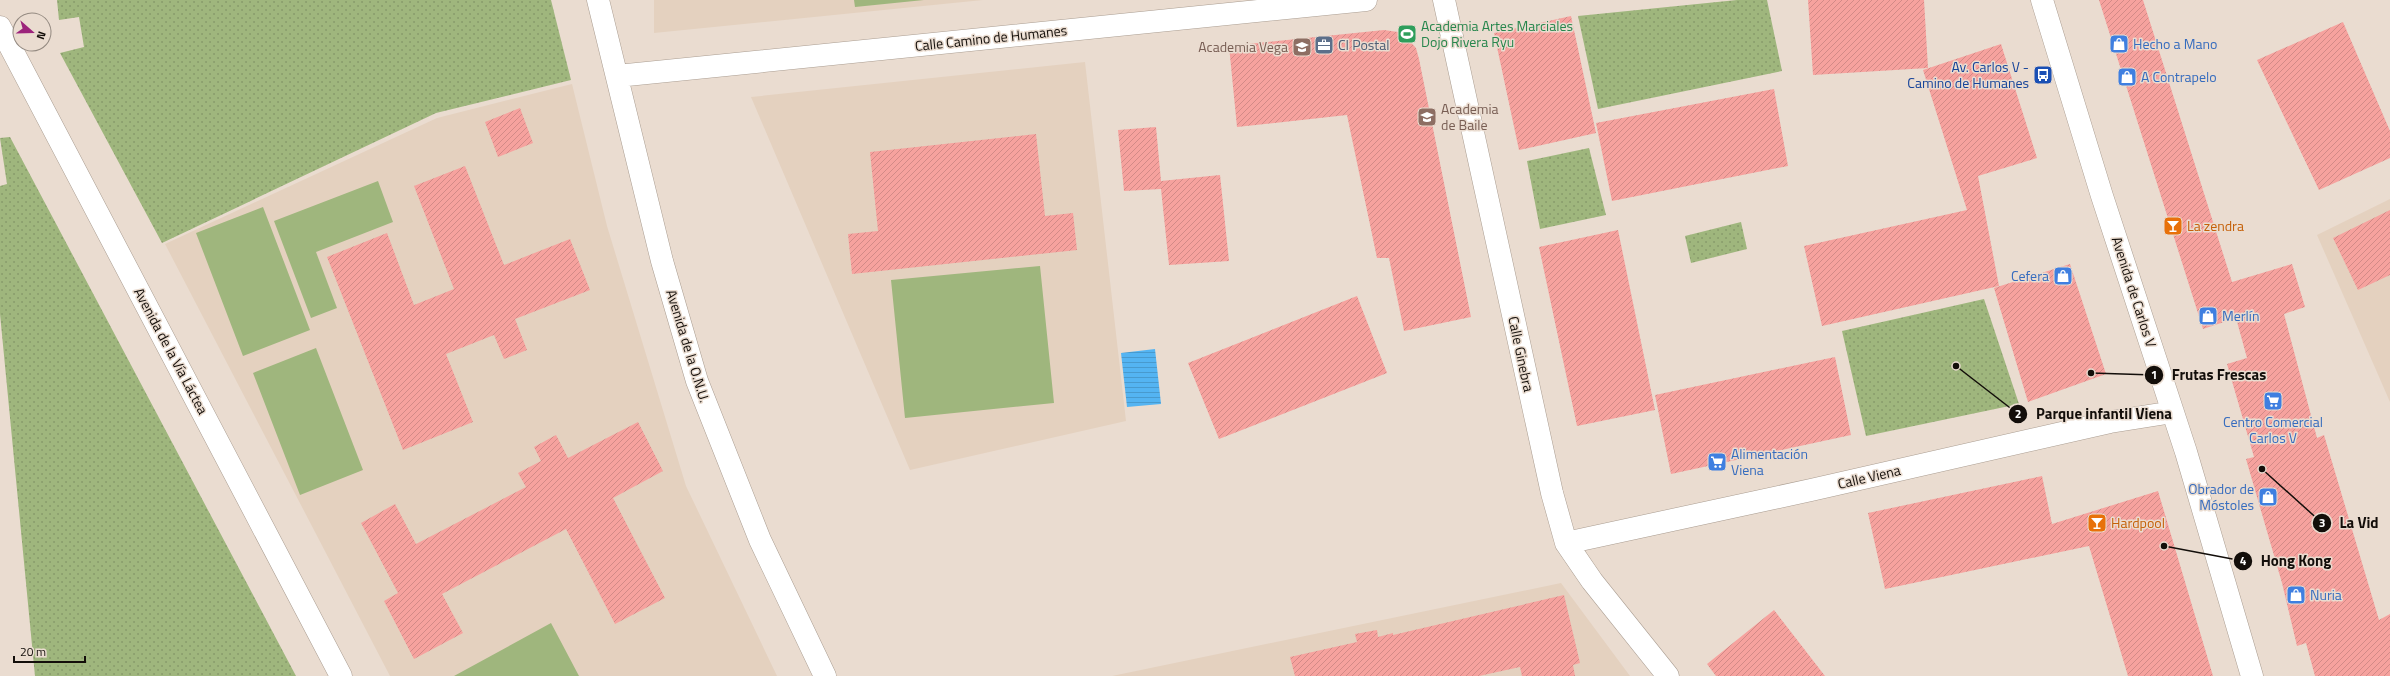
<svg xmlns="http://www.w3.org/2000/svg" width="2390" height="676" font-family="'Titillium Web',sans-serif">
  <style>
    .built { fill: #e4d1bf }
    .grass { fill: url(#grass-dots) }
    .pitch { fill: #9fb67d }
    .water { fill: url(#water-rules) }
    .building { fill: url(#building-hatch) }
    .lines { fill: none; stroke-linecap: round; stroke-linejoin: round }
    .minor-casing { stroke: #aa9d91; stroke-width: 23 }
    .minor { stroke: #fff; stroke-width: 22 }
    .labels { text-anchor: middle; stroke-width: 3; stroke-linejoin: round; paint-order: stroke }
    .leisure-label { font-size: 14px; fill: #27864d; stroke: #eadcd0; text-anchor: start }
    .street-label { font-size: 14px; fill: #130e0a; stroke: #eadcd0 }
    .shop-label { font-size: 14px; fill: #366cbe; stroke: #eadcd0; text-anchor: start }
    .service-label { font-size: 14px; fill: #4e5e75; stroke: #eadcd0; text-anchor: start }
    .education-label { font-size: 14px; fill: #785e54; stroke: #eadcd0; text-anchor: end }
    .transit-label { font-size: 14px; fill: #164399; stroke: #eadcd0; text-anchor: end }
    .food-label { font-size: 14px; fill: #c56008; stroke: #eadcd0; text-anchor: start }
    .leader { fill: none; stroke: #130e0a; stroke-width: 1.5 }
    .callout-dot { fill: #130e0a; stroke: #eadcd0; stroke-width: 1.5 }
    .mark-label { font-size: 12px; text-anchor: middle; font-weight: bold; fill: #fff }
    .callout-label { font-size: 15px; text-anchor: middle; font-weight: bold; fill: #130e0a; stroke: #eadcd0; stroke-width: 3; stroke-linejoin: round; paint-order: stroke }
  </style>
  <defs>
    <pattern id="grass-dots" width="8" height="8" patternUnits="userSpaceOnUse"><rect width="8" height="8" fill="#9fb67d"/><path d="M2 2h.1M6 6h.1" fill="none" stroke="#889b6b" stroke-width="1.8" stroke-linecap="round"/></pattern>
    <pattern id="water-rules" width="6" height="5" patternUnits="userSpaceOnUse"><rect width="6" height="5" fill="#54b4f2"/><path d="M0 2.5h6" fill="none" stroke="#489ace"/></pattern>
    <pattern id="building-hatch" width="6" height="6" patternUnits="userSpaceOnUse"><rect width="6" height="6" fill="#f6a29e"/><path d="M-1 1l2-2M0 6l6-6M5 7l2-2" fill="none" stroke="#d28a87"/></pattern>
  </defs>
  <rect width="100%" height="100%" fill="#eadcd0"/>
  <path class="built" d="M 654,0 L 983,0 L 654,33 Z
    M 1085,62 L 1126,421 L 910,470 L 751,97 Z
    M 572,84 L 607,226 L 686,486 L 777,676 L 390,676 L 165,244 L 437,118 Z
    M 2390,199 L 2390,402 L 2317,235 Z
    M 1561,583 L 1630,676 L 1112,676 Z"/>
  <path class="grass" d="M 57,0 L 551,0 L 571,80 L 436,113 L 162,243 L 60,53 L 84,47 L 79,17 L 59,20 Z
    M 1737,0 L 1767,0 L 1782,71 L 1598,109 L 1578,16 Z
    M 10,137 L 296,676 L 35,676 L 0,314 L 0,186 L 7,184 L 0,138 Z
    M 1589,148 L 1606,215 L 1540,229 L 1527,161 Z
    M 1741,222 L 1747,249 L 1691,263 L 1685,236 Z
    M 1984,299 L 2019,404 L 1866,436 L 1842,331 Z"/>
  <path class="pitch" d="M 854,0 L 924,0 L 855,7 Z
    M 378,181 L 393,222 L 316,252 L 337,308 L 311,318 L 274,221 Z
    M 263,207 L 310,330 L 243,356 L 196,233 Z
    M 1040,266 L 1054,403 L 905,418 L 891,280 Z
    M 316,348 L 363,470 L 300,495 L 253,373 Z
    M 551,623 L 579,676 L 454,676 Z"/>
  <path class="water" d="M 1155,349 L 1161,404 L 1127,407 L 1121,353 Z"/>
  <path class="building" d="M 1808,0 L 1924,0 L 1928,68 L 1813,75 Z
    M 2099,0 L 2143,0 L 2232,282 L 2292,264 L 2305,307 L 2284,314 L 2317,438 L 2324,435 L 2379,620 L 2390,614 L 2390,676 L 2315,676 L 2306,643 L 2297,646 L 2282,583 L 2246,459 L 2254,457 L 2227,364 L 2247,358 L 2236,318 L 2203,329 Z
    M 1571,16 L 1596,133 L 1519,150 L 1494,33 Z
    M 2343,22 L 2390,131 L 2390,158 L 2319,190 L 2257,60 Z
    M 1384,30 L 1398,32 L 1408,39 L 1416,48 L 1419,59 L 1471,317 L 1404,331 L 1389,258 L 1377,258 L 1347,115 L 1237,127 L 1229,46 Z
    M 2001,44 L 2037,158 L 1978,176 L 1999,286 L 1822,326 L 1804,246 L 1967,210 L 1923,70 Z
    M 1774,89 L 1788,166 L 1612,201 L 1596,123 Z
    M 520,108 L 533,143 L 498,157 L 485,122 Z
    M 1156,127 L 1161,181 L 1220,175 L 1229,261 L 1169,265 L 1161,189 L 1124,191 L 1118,130 Z
    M 1036,134 L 1045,216 L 1073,213 L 1077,250 L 852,274 L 848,234 L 878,231 L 870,152 Z
    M 465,166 L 504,265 L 570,239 L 590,290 L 515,319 L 527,350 L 504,359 L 494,335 L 446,354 L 473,422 L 403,450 L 327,257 L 387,233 L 414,305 L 454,289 L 414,186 Z
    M 2390,210 L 2390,275 L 2358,290 L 2333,238 Z
    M 1618,230 L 1655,410 L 1577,426 L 1539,247 Z
    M 2070,264 L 2106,374 L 2028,402 L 1994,288 Z
    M 1357,296 L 1387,373 L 1219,439 L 1188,363 Z
    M 1835,357 L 1851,435 L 1671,474 L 1655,395 Z
    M 638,422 L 663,471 L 613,498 L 665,598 L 615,624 L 566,529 L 442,594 L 463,633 L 414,659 L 384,601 L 398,593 L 361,523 L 395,504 L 416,544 L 526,487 L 518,473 L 541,461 L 534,447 L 556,435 L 568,458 Z
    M 2042,476 L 2052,524 L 2158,491 L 2213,676 L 2128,676 L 2089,546 L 1885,589 L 1868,513 Z
    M 1564,595 L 1580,663 L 1573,665 L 1575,676 L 1522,676 L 1520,667 L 1479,676 L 1295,676 L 1290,657 L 1357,642 L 1355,634 L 1377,630 L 1378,637 L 1393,633 L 1393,635 Z
    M 1774,610 L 1825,676 L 1716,676 L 1707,664 Z"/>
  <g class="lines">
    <g class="minor-casing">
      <path id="minor" d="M 598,0 L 662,261 L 697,381 L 760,540 L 825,676
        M 1444,0 L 1552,493 L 1566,543 L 1592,581 L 1668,676
        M 2042,0 L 2102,196 L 2186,452 L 2252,676
        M 0,27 L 341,676
        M 617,76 L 1366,0
        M 1566,543 L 1811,490 L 2110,422 L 2173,412"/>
    </g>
    <use href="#minor" class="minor"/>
  </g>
  <defs>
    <g id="stadium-square" transform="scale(1)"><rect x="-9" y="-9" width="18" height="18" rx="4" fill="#2e9e5b" stroke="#eadcd0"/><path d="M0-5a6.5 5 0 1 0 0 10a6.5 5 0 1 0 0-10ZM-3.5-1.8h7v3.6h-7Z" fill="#fff"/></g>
    <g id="shop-square" transform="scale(1)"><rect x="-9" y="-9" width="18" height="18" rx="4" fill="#3f7fe0" stroke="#eadcd0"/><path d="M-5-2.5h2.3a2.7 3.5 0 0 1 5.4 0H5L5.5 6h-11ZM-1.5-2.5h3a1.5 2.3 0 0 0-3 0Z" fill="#fff"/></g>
    <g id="office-square" transform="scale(1)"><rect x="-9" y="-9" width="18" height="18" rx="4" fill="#5c6f8a" stroke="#eadcd0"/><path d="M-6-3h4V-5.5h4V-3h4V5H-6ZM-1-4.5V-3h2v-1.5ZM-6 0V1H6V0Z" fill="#fff"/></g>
    <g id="school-square" transform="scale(1)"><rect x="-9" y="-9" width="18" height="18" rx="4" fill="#8d6e63" stroke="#eadcd0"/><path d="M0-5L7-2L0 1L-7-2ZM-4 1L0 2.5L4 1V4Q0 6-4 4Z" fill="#fff"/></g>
    <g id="bus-square" transform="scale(1)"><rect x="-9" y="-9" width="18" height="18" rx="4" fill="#1a4fb4" stroke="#eadcd0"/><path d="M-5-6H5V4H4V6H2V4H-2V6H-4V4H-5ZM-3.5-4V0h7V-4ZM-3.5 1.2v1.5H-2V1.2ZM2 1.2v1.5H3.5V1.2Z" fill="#fff"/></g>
    <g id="bar-square" transform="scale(1)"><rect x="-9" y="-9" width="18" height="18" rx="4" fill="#e8710a" stroke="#eadcd0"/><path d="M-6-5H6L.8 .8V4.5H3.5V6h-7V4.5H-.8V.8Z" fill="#fff"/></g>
    <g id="supermarket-square" transform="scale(1)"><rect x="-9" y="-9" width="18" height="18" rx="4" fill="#3f7fe0" stroke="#eadcd0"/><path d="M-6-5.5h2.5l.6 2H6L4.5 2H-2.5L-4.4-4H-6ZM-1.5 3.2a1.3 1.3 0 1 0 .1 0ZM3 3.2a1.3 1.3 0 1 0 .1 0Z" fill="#fff"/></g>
  </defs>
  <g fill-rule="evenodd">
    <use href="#stadium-square" x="1407" y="34"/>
    <use href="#shop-square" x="2119" y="44"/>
    <use href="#office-square" x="1324" y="45"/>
    <use href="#school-square" x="1302" y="47"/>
    <use href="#bus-square" x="2043" y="75"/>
    <use href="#shop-square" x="2127" y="77"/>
    <use href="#school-square" x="1427" y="117"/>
    <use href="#bar-square" x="2173" y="226"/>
    <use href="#shop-square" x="2063" y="276"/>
    <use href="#shop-square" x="2208" y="316"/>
    <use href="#supermarket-square" x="2273" y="401"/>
    <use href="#supermarket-square" x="1717" y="462"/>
    <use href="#shop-square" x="2268" y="497"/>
    <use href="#bar-square" x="2097" y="523"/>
    <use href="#shop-square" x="2296" y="595"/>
  </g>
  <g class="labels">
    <g class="leisure-label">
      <text x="1421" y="31">Academia Artes Marciales<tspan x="1421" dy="16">Dojo Rivera Ryu</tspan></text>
    </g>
    <g class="street-label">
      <text transform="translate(991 38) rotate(-6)" y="5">Calle Camino de Humanes</text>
      <text transform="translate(2134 292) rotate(72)" y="5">Avenida de Carlos V</text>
      <text transform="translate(688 346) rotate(73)" y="5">Avenida de la O.N.U.</text>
      <text transform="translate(171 351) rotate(62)" y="5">Avenida de la Vía Láctea</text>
      <text transform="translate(1521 354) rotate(78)" y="5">Calle Ginebra</text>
      <text transform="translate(1869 477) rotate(-13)" y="5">Calle Viena</text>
    </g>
    <g class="shop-label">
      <text x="2133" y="49">Hecho a Mano</text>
      <text x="2141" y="82">A Contrapelo</text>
      <text x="2049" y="281" text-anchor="end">Cefera</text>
      <text x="2222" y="321">Merlín</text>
      <text x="2273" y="427" text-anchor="middle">Centro Comercial<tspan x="2273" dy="16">Carlos V</tspan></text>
      <text x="1731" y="459">Alimentación<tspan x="1731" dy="16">Viena</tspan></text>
      <text x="2254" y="494" text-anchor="end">Obrador de<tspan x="2254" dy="16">Móstoles</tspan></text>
      <text x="2310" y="600">Nuria</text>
    </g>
    <g class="service-label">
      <text x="1338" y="50">CI Postal</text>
    </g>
    <g class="education-label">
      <text x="1288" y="52">Academia Vega</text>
      <text x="1441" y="114" text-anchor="start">Academia<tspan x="1441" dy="16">de Baile</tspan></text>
    </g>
    <g class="transit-label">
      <text x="2029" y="72">Av. Carlos V -<tspan x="2029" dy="16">Camino de Humanes</tspan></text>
    </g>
    <g class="food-label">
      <text x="2187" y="231">La zendra</text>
      <text x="2111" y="528">Hardpool</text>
    </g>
  </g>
  <path class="leader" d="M2091 373L2154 375M1956 366L2018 414M2262 469L2322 523M2164 546L2243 561"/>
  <g class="callout-dot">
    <circle cx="2091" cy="373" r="4"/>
    <circle cx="1956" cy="366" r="4"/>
    <circle cx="2262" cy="469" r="4"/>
    <circle cx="2164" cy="546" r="4"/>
    <circle cx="2154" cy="375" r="10"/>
    <circle cx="2018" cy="414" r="10"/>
    <circle cx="2322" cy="523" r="10"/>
    <circle cx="2243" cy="561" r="10"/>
  </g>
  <g class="mark-label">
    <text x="2154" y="379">1</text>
    <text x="2018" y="418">2</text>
    <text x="2322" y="527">3</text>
    <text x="2243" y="565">4</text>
  </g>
  <g class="callout-label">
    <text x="2219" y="380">Frutas Frescas</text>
    <text x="2104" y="419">Parque infantil Viena</text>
    <text x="2359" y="528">La Vid</text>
    <text x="2296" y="566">Hong Kong</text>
  </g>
  <g transform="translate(32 32) rotate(110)"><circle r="19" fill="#eadcd0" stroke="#948a81"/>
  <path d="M0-3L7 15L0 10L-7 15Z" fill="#9c237b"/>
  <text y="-6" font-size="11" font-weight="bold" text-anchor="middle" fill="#130e0a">N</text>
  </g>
  <path d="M14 656v6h71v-6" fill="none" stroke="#130e0a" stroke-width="2"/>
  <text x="20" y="656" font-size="12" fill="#130e0a" stroke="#eadcd0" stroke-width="3" paint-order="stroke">20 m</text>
</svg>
